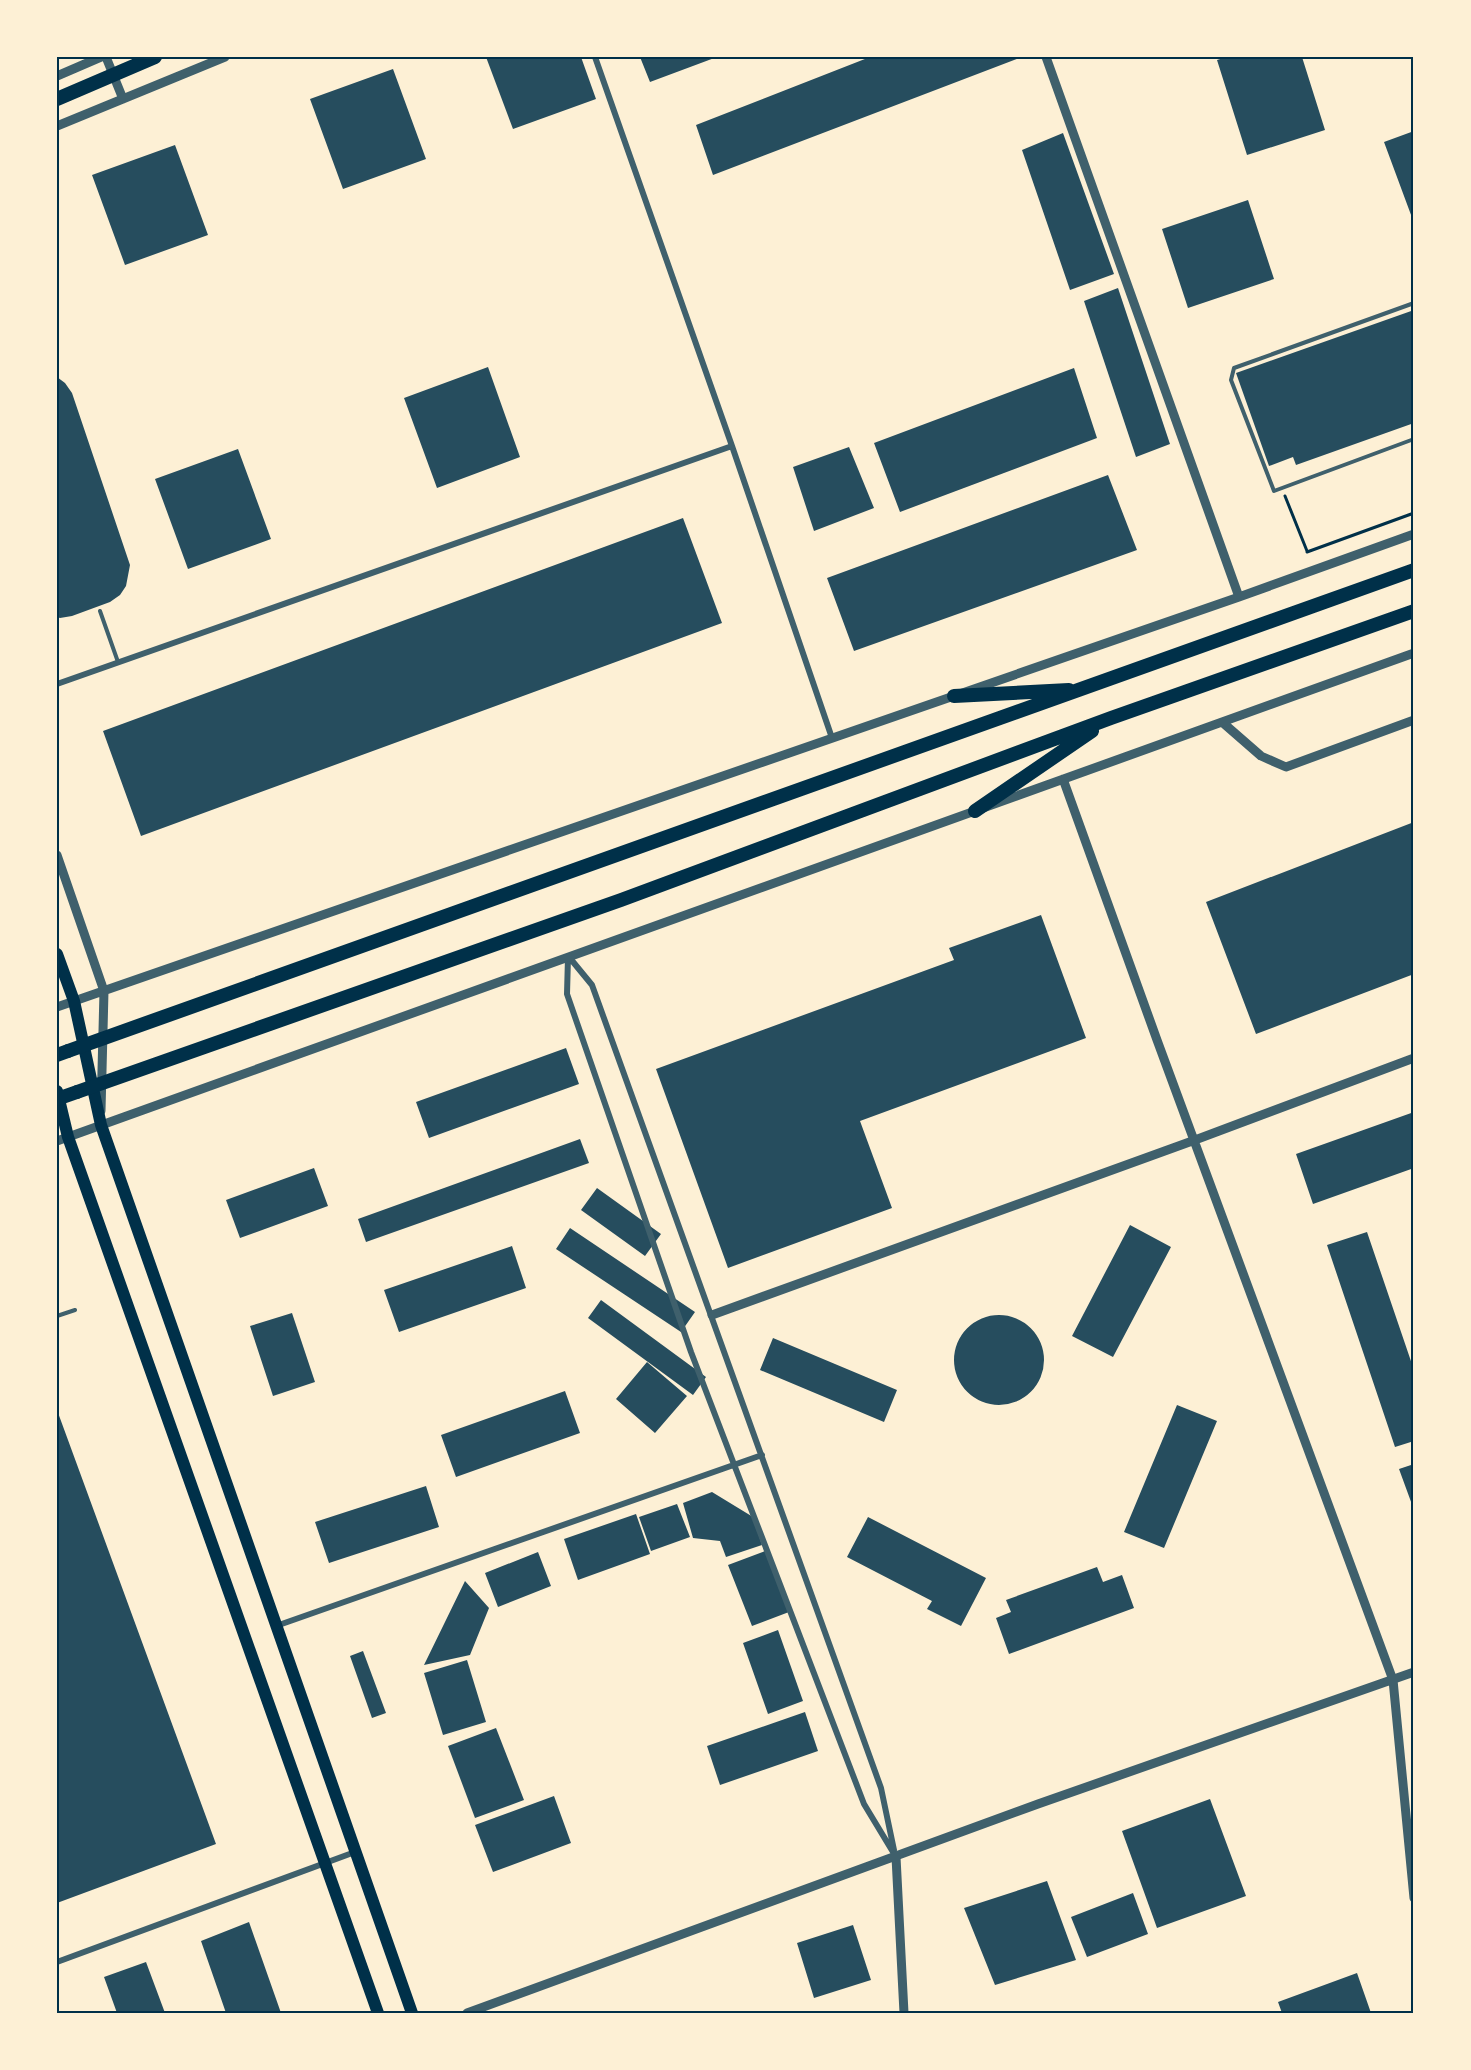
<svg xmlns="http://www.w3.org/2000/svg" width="1471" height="2070" font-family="'Fira Sans',sans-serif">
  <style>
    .building { fill: #264d5e }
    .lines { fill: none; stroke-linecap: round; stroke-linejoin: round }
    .path { stroke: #003049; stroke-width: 3 }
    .service { stroke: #3f606c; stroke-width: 4 }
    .minor { stroke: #3f606c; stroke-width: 6 }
    .tertiary { stroke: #3f606c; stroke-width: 9 }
    .primary { stroke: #003049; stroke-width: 12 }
    .trunk { stroke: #003049; stroke-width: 14 }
    .motorway { stroke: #003049; stroke-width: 14 }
    .neatline { fill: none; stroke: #003049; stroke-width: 2 }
  </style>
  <rect width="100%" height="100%" fill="#fdf0d5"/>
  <path class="building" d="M 486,57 L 581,57 L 596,99 L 513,129 Z
    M 640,57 L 717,57 L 650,82 Z
    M 870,57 L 1022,57 L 713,175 L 696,125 Z
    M 1227,57 L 1302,57 L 1325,130 L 1247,155 L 1217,60 Z
    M 393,69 L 426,159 L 343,189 L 310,99 Z
    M 1414,131 L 1414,223 L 1384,142 Z
    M 1063,133 L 1114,274 L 1070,290 L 1022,150 Z
    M 175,145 L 208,235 L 125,265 L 92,175 Z
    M 1248,200 L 1274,279 L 1188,308 L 1162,229 Z
    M 1118,288 L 1170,444 L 1136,457 L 1084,301 Z
    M 1414,310 L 1414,423 L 1296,465 L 1293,457 L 1269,466 L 1236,373 Z
    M 488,367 L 520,457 L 437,488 L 404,398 Z
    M 1074,368 L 1097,438 L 900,512 L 874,443 Z
    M 57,377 L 65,383 L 72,393 L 130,565 L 126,586 L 120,595 L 110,602 L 72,616 L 60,618 L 57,617 Z
    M 849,447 L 874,508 L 814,531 L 793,467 Z
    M 238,449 L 271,539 L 188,569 L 155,479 Z
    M 1108,475 L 1137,550 L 854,651 L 827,578 Z
    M 683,518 L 722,623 L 141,836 L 103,731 Z
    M 1414,822 L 1414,974 L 1256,1034 L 1206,902 Z
    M 1041,915 L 1086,1038 L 860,1121 L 892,1208 L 728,1268 L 656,1069 L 954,960 L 949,948 Z
    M 566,1048 L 579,1084 L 429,1138 L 416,1102 Z
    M 1414,1112 L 1414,1168 L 1313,1204 L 1296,1154 Z
    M 580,1139 L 589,1163 L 366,1242 L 358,1219 Z
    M 314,1168 L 328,1206 L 240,1238 L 226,1200 Z
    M 597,1188 L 661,1234 L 645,1256 L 581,1210 Z
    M 1130,1225 L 1171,1247 L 1113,1357 L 1072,1336 Z
    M 570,1228 L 695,1312 L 681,1332 L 556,1249 Z
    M 1367,1232 L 1414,1370 L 1414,1441 L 1395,1447 L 1327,1245 Z
    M 512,1246 L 526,1288 L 399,1332 L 384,1290 Z
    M 601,1300 L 706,1377 L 693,1395 L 588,1318 Z
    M 292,1313 L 315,1382 L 273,1396 L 250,1326 Z
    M954 1360a45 45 0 1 1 90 0a45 45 0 1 1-90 0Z
    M 773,1338 L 897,1390 L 884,1422 L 760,1370 Z
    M 647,1362 L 687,1396 L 655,1433 L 616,1399 Z
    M 565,1391 L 580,1433 L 456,1477 L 441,1435 Z
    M 1177,1405 L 1217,1421 L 1164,1548 L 1124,1532 Z
    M 57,1410 L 216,1844 L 57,1903 Z
    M 1414,1464 L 1414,1510 L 1399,1469 Z
    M 426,1486 L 439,1527 L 329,1563 L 315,1522 Z
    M 712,1492 L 753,1517 L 762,1545 L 726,1557 L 720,1541 L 693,1538 L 683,1503 Z
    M 677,1504 L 690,1537 L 651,1551 L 639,1517 Z
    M 636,1514 L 650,1554 L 578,1580 L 564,1539 Z
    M 868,1517 L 986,1578 L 961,1626 L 927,1609 L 932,1601 L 847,1557 Z
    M 765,1551 L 789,1612 L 752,1626 L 728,1565 Z
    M 538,1552 L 551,1586 L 498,1607 L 485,1573 Z
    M 1097,1567 L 1103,1582 L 1122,1575 L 1134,1608 L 1009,1654 L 996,1618 L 1011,1612 L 1006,1600 Z
    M 465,1581 L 489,1608 L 470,1655 L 424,1665 Z
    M 778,1630 L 803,1701 L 768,1714 L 743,1643 Z
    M 363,1651 L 386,1713 L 372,1718 L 350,1656 Z
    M 467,1660 L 486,1722 L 443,1735 L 424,1673 Z
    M 805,1712 L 818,1751 L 720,1785 L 707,1746 Z
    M 496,1728 L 524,1800 L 475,1818 L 448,1746 Z
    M 554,1796 L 571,1843 L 493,1872 L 475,1825 Z
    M 1210,1799 L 1246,1896 L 1157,1928 L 1122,1831 Z
    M 1047,1881 L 1076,1960 L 995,1985 L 964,1908 Z
    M 1133,1893 L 1148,1934 L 1087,1957 L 1071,1917 Z
    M 249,1922 L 281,2013 L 226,2013 L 201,1941 Z
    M 853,1925 L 871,1980 L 814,1998 L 797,1943 Z
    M 146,1962 L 165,2013 L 117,2013 L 104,1977 Z
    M 1357,1973 L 1371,2013 L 1282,2013 L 1278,2002 Z"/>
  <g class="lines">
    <path class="path" d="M 1285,496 L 1307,551
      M 1307,552 L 1414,513"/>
    <path class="service" d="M 1414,303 L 1234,368 L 1231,380 L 1274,491 L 1414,439
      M 100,611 L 118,662
      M 57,1316 L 75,1310"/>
    <path class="minor" d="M 595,57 L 732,446 L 832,738
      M 57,684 L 732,446
      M 568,957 L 567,994 L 691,1352 L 864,1804 L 896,1857
      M 569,957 L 592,985 L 881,1788 L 894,1850
      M 276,1626 L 762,1455
      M 57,1962 L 355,1852"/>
    <path class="tertiary" d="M 106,57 L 123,99
      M 1046,57 L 1239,597
      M 57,76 L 101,57
      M 57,126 L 225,57
      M 1222,722 L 1261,756 L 1286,767 L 1414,720
      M 1063,779 L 1157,1040 L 1393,1680 L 1414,1898
      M 57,855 L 104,991 L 101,1111
      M 57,1007 L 1239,597 L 1414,534
      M 57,1141 L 1414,653
      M 712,1315 L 1195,1140 L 1414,1058
      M 896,1857 L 904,2013
      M 467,2013 L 1038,1804 L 1414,1672"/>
    <path class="primary" d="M 57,954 L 74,1001 L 101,1125 L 412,2013
      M 57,1091 L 68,1137 L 378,2013"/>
    <path class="trunk" d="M 57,99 L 155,57
      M 954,696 L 1069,690
      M 975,811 L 1092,731
      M 68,1051 L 1414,570
      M 77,1092 L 621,900 L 1111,718 L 1414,611"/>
    <path class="motorway" d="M 57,1055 L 68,1051
      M 57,1099 L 77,1092"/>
  </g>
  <rect width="1471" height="2070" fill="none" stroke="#fdf0d5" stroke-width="117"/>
  <rect x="58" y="58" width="1354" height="1954" class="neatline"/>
</svg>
